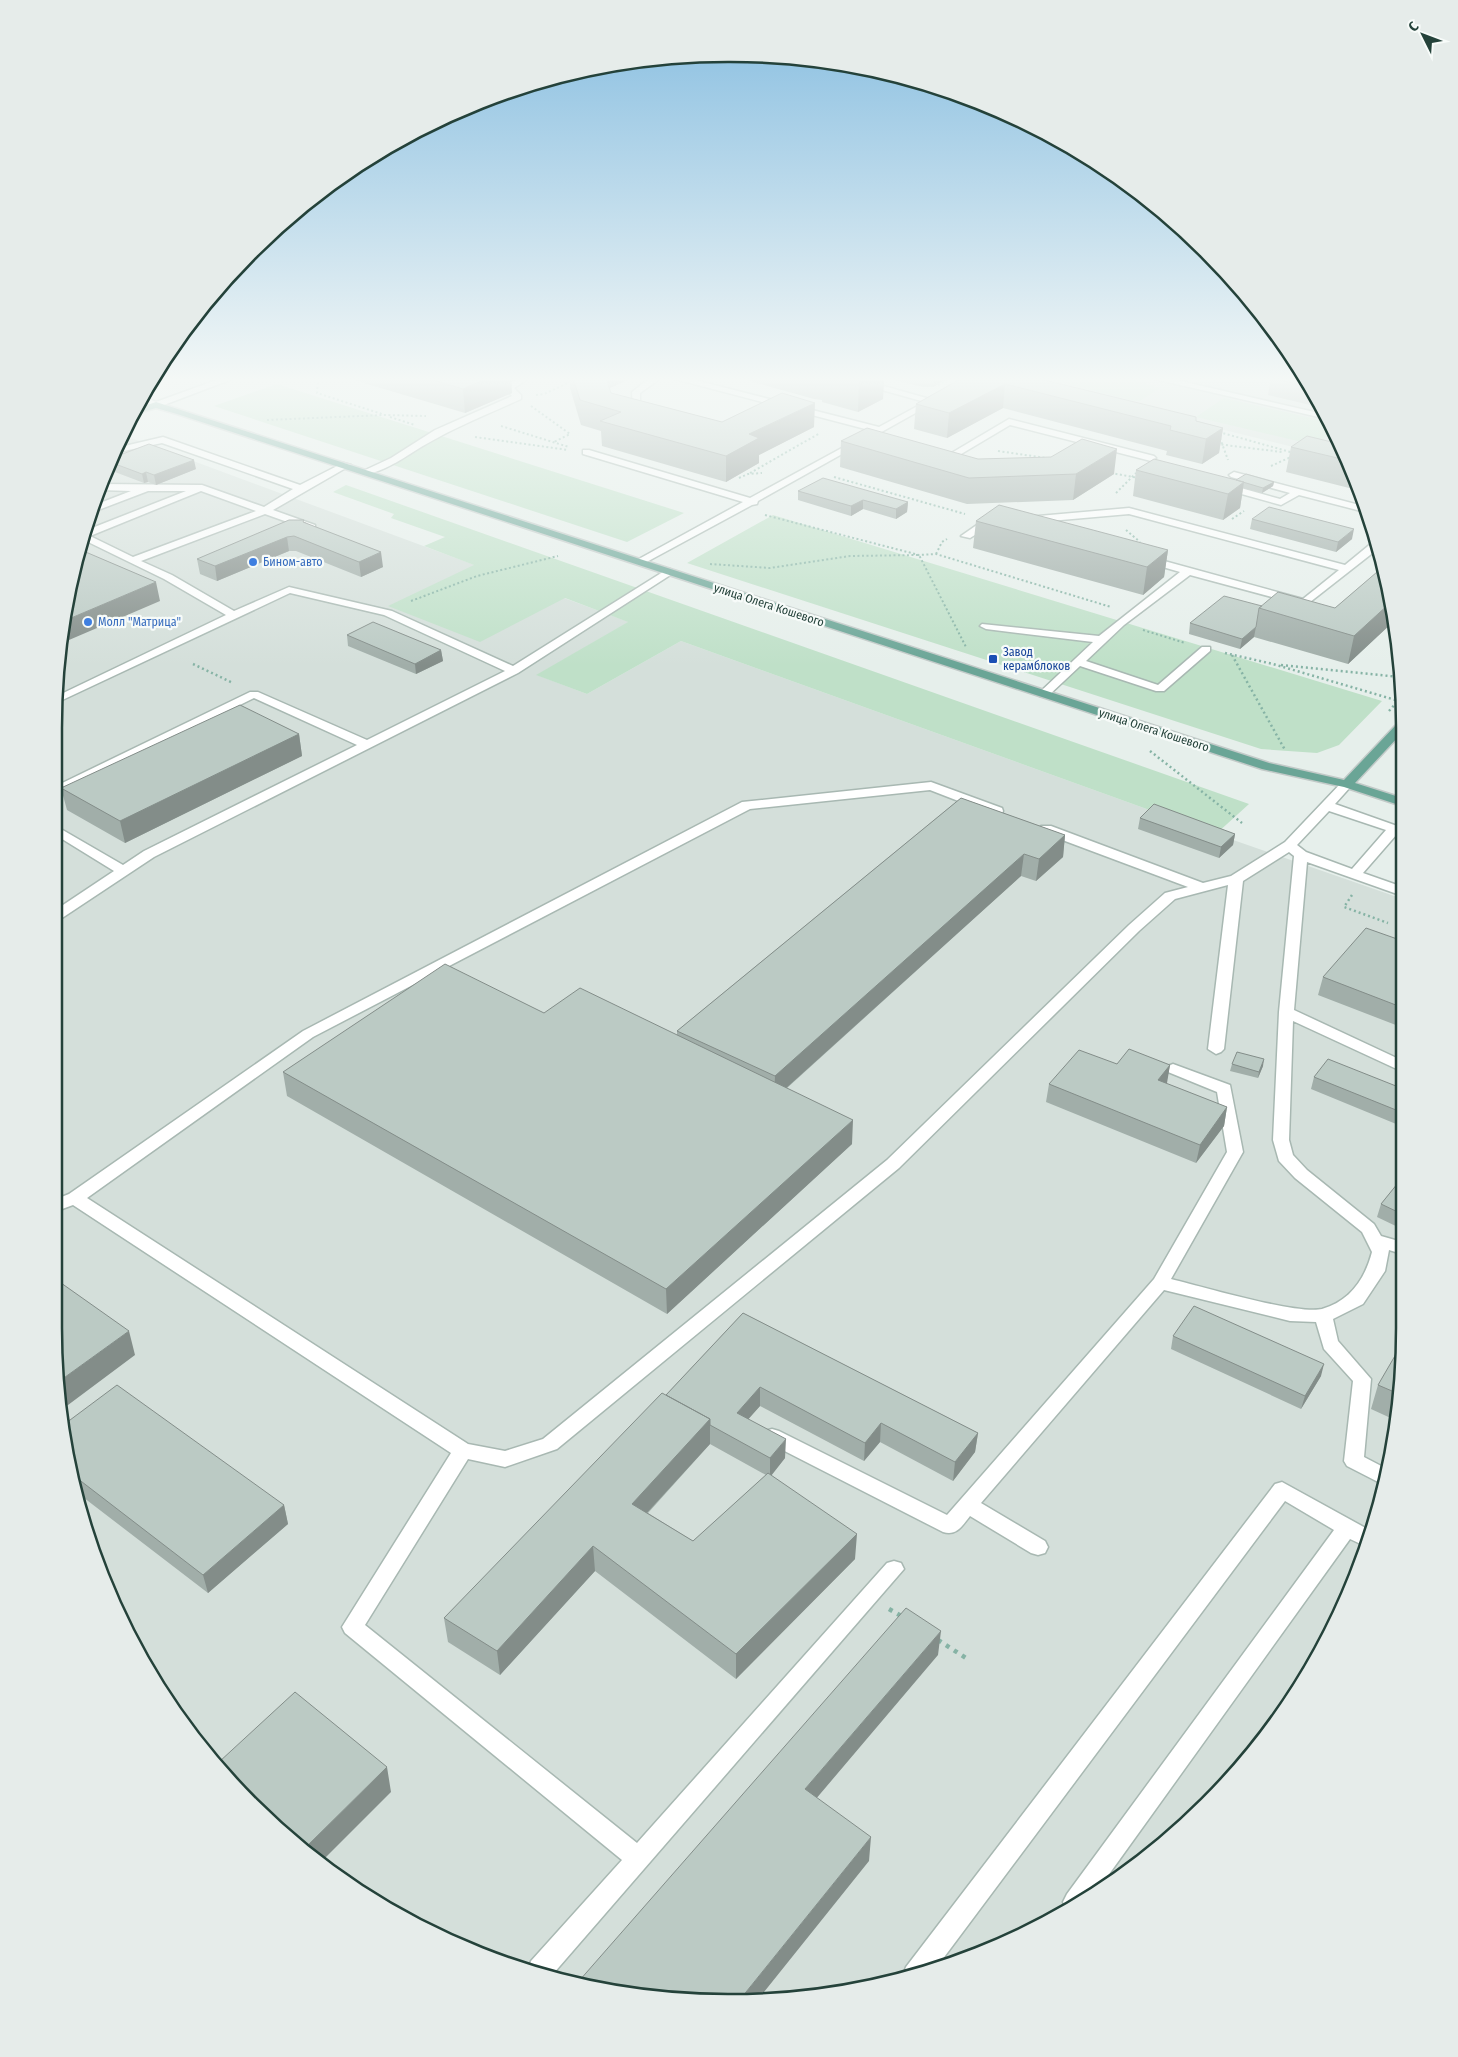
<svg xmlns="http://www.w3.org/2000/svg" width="1458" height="2057" font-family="'Fira Sans Condensed',sans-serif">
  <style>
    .built { fill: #d4dfda }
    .green { fill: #bfe0c8 }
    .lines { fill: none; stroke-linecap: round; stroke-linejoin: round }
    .minor-casing { stroke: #a8b8b2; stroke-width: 3 }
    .major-casing { stroke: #c2cac8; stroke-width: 3 }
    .path-far2 { stroke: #86b3a5; stroke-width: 2; stroke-dasharray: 2 2.5; stroke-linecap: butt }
    .path-far1 { stroke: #86b3a5; stroke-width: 2.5; stroke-dasharray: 2 3; stroke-linecap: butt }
    .path { stroke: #86b3a5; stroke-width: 4.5; stroke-dasharray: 4 5.5; stroke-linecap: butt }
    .minor { fill: #fff; fill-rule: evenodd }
    .major { fill: #6aa596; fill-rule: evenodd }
    .wall { fill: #a1aea9; fill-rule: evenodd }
    .shaded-wall { fill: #838d89 }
    .building { fill: #bbcac4; stroke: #838d89 }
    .shop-dot { fill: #3f7fe0; stroke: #f7fbf9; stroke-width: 2 }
    .transit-dot { fill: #1a4fb4; stroke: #f7fbf9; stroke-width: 2 }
    .labels { text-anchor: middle; stroke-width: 4.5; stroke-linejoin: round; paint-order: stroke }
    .far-shop-label { font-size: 12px; fill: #366cbe; stroke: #f7fbf9; text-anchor: start }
    .far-street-label { font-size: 12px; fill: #24423a; stroke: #f7fbf9 }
    .far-transit-label { font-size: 12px; fill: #164399; stroke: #f7fbf9; text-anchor: start }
    .rim { fill: none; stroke: #24423a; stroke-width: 2.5 }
  </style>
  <rect width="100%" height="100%" fill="#e6efeb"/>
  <path class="built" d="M 1300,378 L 1335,431 L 1347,463 L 1297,448 L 1018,379 Z
    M 131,438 L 629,622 L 537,675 L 587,694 L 681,641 L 1216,834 L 1400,898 L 1403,1372 L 1381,1502 L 1335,1626 L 1265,1739 L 1174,1835 L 1027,1934 L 904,1980 L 817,1997 L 641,1998 L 470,1952 L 391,1913 L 284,1836 L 167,1703 L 123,1626 L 77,1503 L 54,1328 L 54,729 L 67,597 L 105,471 L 119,443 Z"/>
  <path class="green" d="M 1126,378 L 1160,388 L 1140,401 L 1134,401 L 1048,379 Z
    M 277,384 L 684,513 L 627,542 L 214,406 Z
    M 1224,398 L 1329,422 L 1335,430 L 1315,445 L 1196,417 Z
    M 346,485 L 1249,804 L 1216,834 L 681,641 L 587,694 L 536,675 L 628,622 L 565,598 L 480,642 L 388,606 L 474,565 L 424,546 L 445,537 L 391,518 L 394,514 L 333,492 Z
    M 773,515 L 1382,701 L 1339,745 L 1317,753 L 1261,749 L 687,563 Z"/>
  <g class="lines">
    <g class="minor-casing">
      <path id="minor" d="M 222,378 L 235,378 L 156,408 L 140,401 L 142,396 L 156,402 Z
        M 518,378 L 529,378 L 514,388 L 521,395 L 521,399 C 483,416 445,431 410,454 C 401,460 370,479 361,472 L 391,458 L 435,430 L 512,396 L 504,388 Z
        M 650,378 L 661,378 L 640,393 L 640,409 L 648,413 L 644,416 L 633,413 L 632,392 Z
        M 671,378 L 687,378 L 879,427 L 925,402 L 839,378 L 855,378 L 937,401 L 758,501 L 757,504 L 752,505 L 641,565 L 636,562 L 637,560 L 743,502 L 583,454 L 583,450 L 589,450 L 750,498 L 873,431 Z
        M 1150,378 L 1168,378 L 1323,414 L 1327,419 Z
        M 1009,419 L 1154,456 L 1156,458 L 1151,461 L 1010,425 L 946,463 L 938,461 Z
        M 163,437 L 300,485 L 343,463 L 351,465 L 273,510 L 315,525 L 315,529 L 307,529 L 265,514 L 141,561 L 172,575 L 234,611 L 289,587 L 392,611 L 513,666 L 666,570 L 670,569 L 675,572 L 518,673 L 154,857 L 59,920 L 54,921 L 54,911 L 114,871 L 54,834 L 54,825 L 123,865 L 144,851 L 357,745 L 254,698 L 58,795 L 54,796 L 54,787 L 250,692 L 258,692 L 367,740 L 505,671 L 384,615 L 290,593 L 56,703 L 57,696 L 226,615 L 164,579 L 84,540 L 87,530 L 186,491 L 148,491 L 93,512 L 95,505 L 131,491 L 100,490 L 101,484 L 202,485 L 264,507 L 293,489 L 162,443 L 114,453 L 116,448 ZM 201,491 L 256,511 L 133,557 L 90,536 Z
        M 1234,472 L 1363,506 L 1365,512 L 1299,495 L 1281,505 L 1220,488 L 1218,486 L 1223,483 L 1280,499 L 1290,493 L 1231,477 L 1229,475 Z
        M 1129,508 L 1345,565 L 1373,542 L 1376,541 L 1379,548 L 1305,606 L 1190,575 L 1124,625 L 1086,661 L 1158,685 L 1202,647 L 1210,647 L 1210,651 L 1164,691 L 1156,691 L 1080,666 L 1048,696 L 1040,696 L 1040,692 L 1093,642 L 986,629 L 980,626 L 982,624 L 1099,636 L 1180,572 L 1142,561 L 1142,557 L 1146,556 L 1303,599 L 1339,570 L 1129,514 L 1027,523 L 1022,520 L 1027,517 Z
        M 994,518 L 998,519 L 998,523 L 991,525 L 970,538 L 961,536 L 984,520 Z
        M 1347,780 L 1353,784 L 1335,804 L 1400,827 L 1400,835 L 1397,834 L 1363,873 L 1400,886 L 1400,895 L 1307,862 L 1294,1010 L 1401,1060 L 1401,1071 L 1293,1021 L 1289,1140 L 1293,1155 L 1307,1170 L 1374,1224 L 1381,1236 L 1402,1242 L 1402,1254 L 1389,1250 L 1385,1271 L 1363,1304 L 1333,1319 L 1338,1341 L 1371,1379 L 1364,1457 L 1387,1469 L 1384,1485 L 1347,1466 L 1344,1461 L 1353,1381 L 1324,1349 L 1316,1322 L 1290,1321 L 1164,1290 L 981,1503 L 1045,1541 L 1048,1547 L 1045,1553 L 1038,1555 L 1031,1553 L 970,1516 C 962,1526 957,1536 943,1532 L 765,1441 L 762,1436 L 765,1431 L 772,1429 L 779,1431 L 947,1515 L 1154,1279 L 1227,1152 L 1217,1092 L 1168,1072 L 1165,1069 L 1168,1066 L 1173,1064 L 1230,1085 L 1243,1152 L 1171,1279 C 1200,1286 1298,1315 1322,1309 C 1350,1301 1365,1279 1372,1252 L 1362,1232 L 1295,1178 L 1279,1161 L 1273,1140 L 1279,1012 L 1294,856 L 1289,852 L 1243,881 L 1224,1049 L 1221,1052 L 1216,1054 L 1208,1049 L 1228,885 L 1175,899 L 1139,931 L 899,1168 L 557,1449 L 505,1467 L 468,1459 L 365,1625 L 637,1843 L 887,1563 L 894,1561 L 901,1563 L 904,1569 L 553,1974 L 529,1967 L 531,1961 L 622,1860 L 345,1633 L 342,1627 L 451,1453 L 73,1205 L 54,1212 L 54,1200 L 69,1194 L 303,1031 L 742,802 L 931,782 L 1002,808 L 1003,811 L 1002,814 L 992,814 L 930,790 L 750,809 L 313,1037 L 87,1198 L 468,1444 L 505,1451 L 543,1439 L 887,1160 L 1129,925 L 1165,893 L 1188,887 L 1041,832 L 1039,829 L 1041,826 L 1051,826 L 1203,883 L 1231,876 L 1285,842 L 1343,781 ZM 1329,811 L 1386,830 L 1352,869 L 1306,852 L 1297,845 Z
        M 1282,1482 L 1371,1531 L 1365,1546 L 1350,1539 L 1102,1884 L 1066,1908 L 1063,1902 L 1067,1894 L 1334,1530 L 1285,1501 L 936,1968 L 904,1980 L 903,1976 L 906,1967 L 1275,1484 Z"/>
    </g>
    <g class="major-casing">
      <path id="major" d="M 156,402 L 1269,763 L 1344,780 L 1395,726 L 1399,725 L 1399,736 L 1355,783 L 1399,797 L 1399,805 L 1344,787 L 1262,769 L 177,414 L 156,408 L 132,415 L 135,409 Z"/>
    </g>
    <path class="path-far2" d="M 318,378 L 317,393 L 382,414
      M 938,385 L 951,378
      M 536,395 L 544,394 L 579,378
      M 531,406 L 570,434 L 554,442
      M 390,417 L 415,425
      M 267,420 L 384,415 L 426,416
      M 501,426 L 569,447
      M 1219,432 L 1294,453
      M 475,437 L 568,450
      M 1220,438 L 1228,460
      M 1217,444 L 1282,452
      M 1331,445 L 1338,439
      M 998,451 L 1046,458
      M 1271,466 L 1293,456
      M 750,473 L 820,433
      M 1111,473 L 1139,478
      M 834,477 L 965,514
      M 739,478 L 748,474 L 762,473
      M 1116,493 L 1136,473
      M 765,515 L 919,555 L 936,554 L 1111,607
      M 1232,519 L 1244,511
      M 1126,530 L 1140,542
      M 936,554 L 942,542 L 947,539
      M 710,564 L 770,568 L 850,556 L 919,555 L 966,647
      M 411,601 L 477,576 L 558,556
      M 1143,630 L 1185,643"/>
    <path class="path-far1" d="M 1225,653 L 1273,664 L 1399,701
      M 1232,655 L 1285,750
      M 193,664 L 233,683
      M 1281,665 L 1399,677
      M 1389,711 L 1397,702
      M 1150,751 L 1242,823
      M 1352,895 L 1344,907 L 1388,923"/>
    <path class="path" d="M 889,1609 L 903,1617
      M 938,1640 L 969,1660"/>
    <use href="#minor" class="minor"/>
    <use href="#major" class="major"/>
  </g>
  <path class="wall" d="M 347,378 L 511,378 L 512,393 L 465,413 Z
    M 570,378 L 628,378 L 628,380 L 609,388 L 611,393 L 722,422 L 814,427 L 759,455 L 759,463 L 726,482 L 602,446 L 601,431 L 581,425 L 570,388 Z
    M 739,378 L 815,378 L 814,381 L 815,378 L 884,378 L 883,399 L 858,412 L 822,402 L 822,400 L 814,399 Z
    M 886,378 L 948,378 L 933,387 L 923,387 Z
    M 962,378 L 1036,378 L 1223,428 L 1219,453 L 1202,464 L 1166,455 L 1167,451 L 1003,408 L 947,438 L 914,429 L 916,404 Z
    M 1271,378 L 1300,378 L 1319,407 L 1268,395 Z
    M 841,441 L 978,459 L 1114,474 L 1073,500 L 967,504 L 840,467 Z
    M 1340,444 L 1357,490 L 1286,472 L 1291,447 Z
    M 112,458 L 196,469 L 156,485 L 148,482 L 144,483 L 107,469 L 107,467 Z
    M 1136,470 L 1236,480 L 1274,482 L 1273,486 L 1262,493 L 1243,488 L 1240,508 L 1223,520 L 1133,496 Z
    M 798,491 L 908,502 L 907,512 L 896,519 L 863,509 L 851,516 L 798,500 Z
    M 1252,519 L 1352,539 L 1336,552 L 1250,529 Z
    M 976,521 L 1168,550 L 1164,577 L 1143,595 L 973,548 Z
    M 305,522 L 383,567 L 361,577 L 296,551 L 289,551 L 217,581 L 200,574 L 197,559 Z
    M 1384,566 L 1394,621 L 1348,664 L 1254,637 L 1240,649 L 1189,634 L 1190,623 L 1262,606 L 1335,608 Z
    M 347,635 L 441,650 L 443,661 L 416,674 L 348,646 Z
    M 299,734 L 302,756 L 125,843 L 67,810 L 61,788 Z
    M 961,798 L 1065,835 L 1063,857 L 1036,881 L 1021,876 L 787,1088 L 852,1144 L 667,1314 L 287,1096 L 283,1072 L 544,1013 L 677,1035 L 677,1031 Z
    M 1140,818 L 1235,834 L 1233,845 L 1219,858 L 1138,829 Z
    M 1400,940 L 1401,1027 L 1318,995 L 1323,977 Z
    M 1117,1064 L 1170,1065 L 1166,1084 L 1227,1107 L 1224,1126 L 1196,1163 L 1046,1102 L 1049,1084 Z
    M 1232,1064 L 1263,1066 L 1258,1078 L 1230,1071 Z
    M 1314,1077 L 1401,1088 L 1401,1126 L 1311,1089 Z
    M 1402,1178 L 1402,1229 L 1377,1217 L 1381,1204 Z
    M 1402,1294 L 1402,1312 L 1397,1310 Z
    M 743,1313 L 978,1433 L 975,1452 L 953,1481 L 880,1442 L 864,1461 L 760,1406 L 748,1419 L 785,1458 L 771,1476 L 855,1559 L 736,1679 L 595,1571 L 500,1675 L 448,1642 L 444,1618 L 666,1395 ZM 710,1444 L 766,1475 L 693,1541 L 648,1513 Z
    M 1173,1336 L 1321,1376 L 1301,1409 L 1171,1349 Z
    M 1403,1372 L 1395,1420 L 1371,1409 L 1378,1385 Z
    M 66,1423 L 284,1505 L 288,1524 L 208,1593 L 75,1491 Z"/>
  <path class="shaded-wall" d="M 488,378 L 511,378 L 512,393 L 465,413 L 463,389 Z
    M 602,378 L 628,378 L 628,380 L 603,391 Z
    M 861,378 L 884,378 L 883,399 L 858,412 L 859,380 Z
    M 934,378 L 948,378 L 933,387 Z
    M 1005,384 L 1003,408 L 947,438 L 949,413 Z
    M 815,403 L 814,427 L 759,455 L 759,463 L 726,482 L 726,456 L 749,434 Z
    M 1223,428 L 1219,453 L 1202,464 L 1206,439 Z
    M 1117,449 L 1114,474 L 1073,500 L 1076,474 Z
    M 194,460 L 196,469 L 156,485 L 154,475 Z
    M 146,472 L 148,482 L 144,483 L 142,474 Z
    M 1244,482 L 1240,508 L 1223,520 L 1228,494 Z
    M 1274,482 L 1273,486 L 1262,493 L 1263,488 Z
    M 863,500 L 863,509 L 851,516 L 851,506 Z
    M 908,502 L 907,512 L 896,519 L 896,509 Z
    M 1354,529 L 1352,539 L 1336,552 L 1338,542 Z
    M 287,537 L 289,551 L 217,581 L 215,566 Z
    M 1168,550 L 1164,577 L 1143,595 L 1147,567 Z
    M 381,552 L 383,567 L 361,577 L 359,562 Z
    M 156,582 L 160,601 L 62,643 L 64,621 Z
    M 1391,602 L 1394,621 L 1348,664 L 1354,636 Z
    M 1256,627 L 1254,637 L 1240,649 L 1242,639 Z
    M 441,650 L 443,661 L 416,674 L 415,664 Z
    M 299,734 L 302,756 L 125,843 L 120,821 Z
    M 1235,834 L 1233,845 L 1219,858 L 1221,847 Z
    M 1065,835 L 1063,857 L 1036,881 L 1039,859 Z
    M 1024,854 L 1021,876 L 774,1099 L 775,1076 Z
    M 1264,1059 L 1263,1066 L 1258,1078 L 1259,1072 Z
    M 1170,1065 L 1167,1083 L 1154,1098 L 1158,1080 Z
    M 1227,1107 L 1224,1126 L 1196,1163 L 1200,1145 Z
    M 853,1120 L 852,1144 L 667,1314 L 666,1289 Z
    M 129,1331 L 135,1355 L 64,1408 L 61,1380 Z
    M 1324,1364 L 1321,1376 L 1301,1409 L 1305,1396 Z
    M 760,1387 L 760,1406 L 737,1432 L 737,1413 Z
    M 710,1419 L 710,1444 L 633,1528 L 632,1504 Z
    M 881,1423 L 880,1442 L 864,1461 L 865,1443 Z
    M 978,1433 L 975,1452 L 953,1481 L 955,1462 Z
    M 786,1439 L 785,1458 L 770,1477 L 770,1458 Z
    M 284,1505 L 288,1524 L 208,1593 L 203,1575 Z
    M 857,1534 L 855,1559 L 736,1679 L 736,1654 Z
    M 593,1546 L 595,1571 L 500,1675 L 497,1651 Z
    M 941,1631 L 938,1655 L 804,1813 L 805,1789 Z
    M 387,1767 L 391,1792 L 321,1862 L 303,1850 Z
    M 871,1837 L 869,1861 L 760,1997 L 742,1997 Z"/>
  <path class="building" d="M 427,378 L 488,378 L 463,389 Z
    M 573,378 L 606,378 L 611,393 L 722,422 L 782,393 L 815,403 L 749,434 L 759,438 L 726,456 L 600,421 L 621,412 L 580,400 Z
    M 962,378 L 1036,378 L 1196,417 L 1196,421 L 1223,428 L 1206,439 L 1170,430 L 1171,426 L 1005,384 L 949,413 L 916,404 Z
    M 1272,378 L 1300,378 L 1305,386 Z
    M 867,428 L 978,459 L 1051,457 L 1082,439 L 1117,449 L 1076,474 L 969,478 L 841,441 Z
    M 1307,436 L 1340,444 L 1346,460 L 1291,447 Z
    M 149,444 L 194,460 L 154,475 L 146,472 L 142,474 L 110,462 L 112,458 Z
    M 1154,459 L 1244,482 L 1228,494 L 1136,470 Z
    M 1246,474 L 1274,482 L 1263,488 L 1236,480 Z
    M 823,478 L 908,502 L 896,509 L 863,500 L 851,506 L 798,491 Z
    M 999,505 L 1168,550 L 1147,567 L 976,521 Z
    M 1269,507 L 1354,529 L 1338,542 L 1252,519 Z
    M 289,520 L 304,520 L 303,522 L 381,552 L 359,562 L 294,536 L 287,537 L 215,566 L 197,559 Z
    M 81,550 L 156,582 L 64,621 L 67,597 Z
    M 1384,566 L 1391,602 L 1354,636 L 1259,608 L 1278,592 L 1335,608 Z
    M 1224,596 L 1262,606 L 1259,608 L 1256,627 L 1242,639 L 1190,623 Z
    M 373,622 L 441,650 L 415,664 L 347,635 Z
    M 240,705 L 299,734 L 120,821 L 61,788 Z
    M 961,798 L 1065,835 L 1039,859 L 1024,854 L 775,1076 L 677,1031 Z
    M 1154,804 L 1235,834 L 1221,847 L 1140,818 Z
    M 1366,928 L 1400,940 L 1401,1007 L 1323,977 Z
    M 445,964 L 544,1013 L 580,988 L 853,1120 L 666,1289 L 283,1072 Z
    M 1129,1049 L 1170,1065 L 1158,1080 L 1227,1107 L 1200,1145 L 1049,1084 L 1079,1050 L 1117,1064 Z
    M 1237,1052 L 1264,1059 L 1259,1072 L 1232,1064 Z
    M 1328,1059 L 1401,1088 L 1401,1112 L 1314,1077 Z
    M 1402,1178 L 1402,1214 L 1381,1204 Z
    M 54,1278 L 129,1331 L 61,1380 L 54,1328 Z
    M 1194,1306 L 1324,1364 L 1305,1396 L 1173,1336 Z
    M 743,1313 L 978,1433 L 955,1462 L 881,1423 L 865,1443 L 760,1387 L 737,1413 L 786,1439 L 770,1458 L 710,1425 L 710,1419 L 666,1395 Z
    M 1403,1342 L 1403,1372 L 1399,1394 L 1378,1385 Z
    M 117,1385 L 284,1505 L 203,1575 L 73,1475 L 66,1423 Z
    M 662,1393 L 710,1419 L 632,1504 L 693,1541 L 768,1473 L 857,1534 L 736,1654 L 593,1546 L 497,1651 L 444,1618 Z
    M 906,1608 L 941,1631 L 805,1789 L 871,1837 L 742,1997 L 641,1998 L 579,1981 Z
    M 295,1692 L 387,1767 L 303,1850 L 284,1836 L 219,1762 Z"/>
  <linearGradient id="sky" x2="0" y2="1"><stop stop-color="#84bce0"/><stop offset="0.57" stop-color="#f4f8f6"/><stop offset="1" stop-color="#f4f8f6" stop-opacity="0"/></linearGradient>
  <rect width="1458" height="666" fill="url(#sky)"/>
  <g class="shop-dot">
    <circle cx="253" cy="562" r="5"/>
    <circle cx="88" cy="622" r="5"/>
  </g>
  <rect class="transit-dot" x="988" y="654" width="10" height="10" rx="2.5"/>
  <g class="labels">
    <g class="far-shop-label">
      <text x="263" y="566">Бином-авто</text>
      <text x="98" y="626">Молл "Матрица"</text>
    </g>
    <g class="far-street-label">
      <text transform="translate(769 605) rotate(18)" y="4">улица Олега Кошевого</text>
      <text transform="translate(1154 730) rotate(18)" y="4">улица Олега Кошевого</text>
    </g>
    <g class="far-transit-label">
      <text x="1003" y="656">Завод<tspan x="1003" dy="14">керамблоков</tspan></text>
    </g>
  </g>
  <path d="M0 0H1458V2057H0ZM728 62H730A666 666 0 0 1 1396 728V1328A666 666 0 0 1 730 1994H728A666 666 0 0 1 62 1328V728A666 666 0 0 1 728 62Z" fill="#e6ecea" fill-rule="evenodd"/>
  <path class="rim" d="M728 62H730A666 666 0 0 1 1396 728V1328A666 666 0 0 1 730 1994H728A666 666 0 0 1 62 1328V728A666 666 0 0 1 728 62Z"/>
  <g transform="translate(1423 35) rotate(312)" stroke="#f7fbf9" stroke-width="4" paint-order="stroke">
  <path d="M0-4L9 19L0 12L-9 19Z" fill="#24423a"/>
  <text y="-8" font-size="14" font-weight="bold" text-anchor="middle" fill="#24423a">С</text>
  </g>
</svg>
